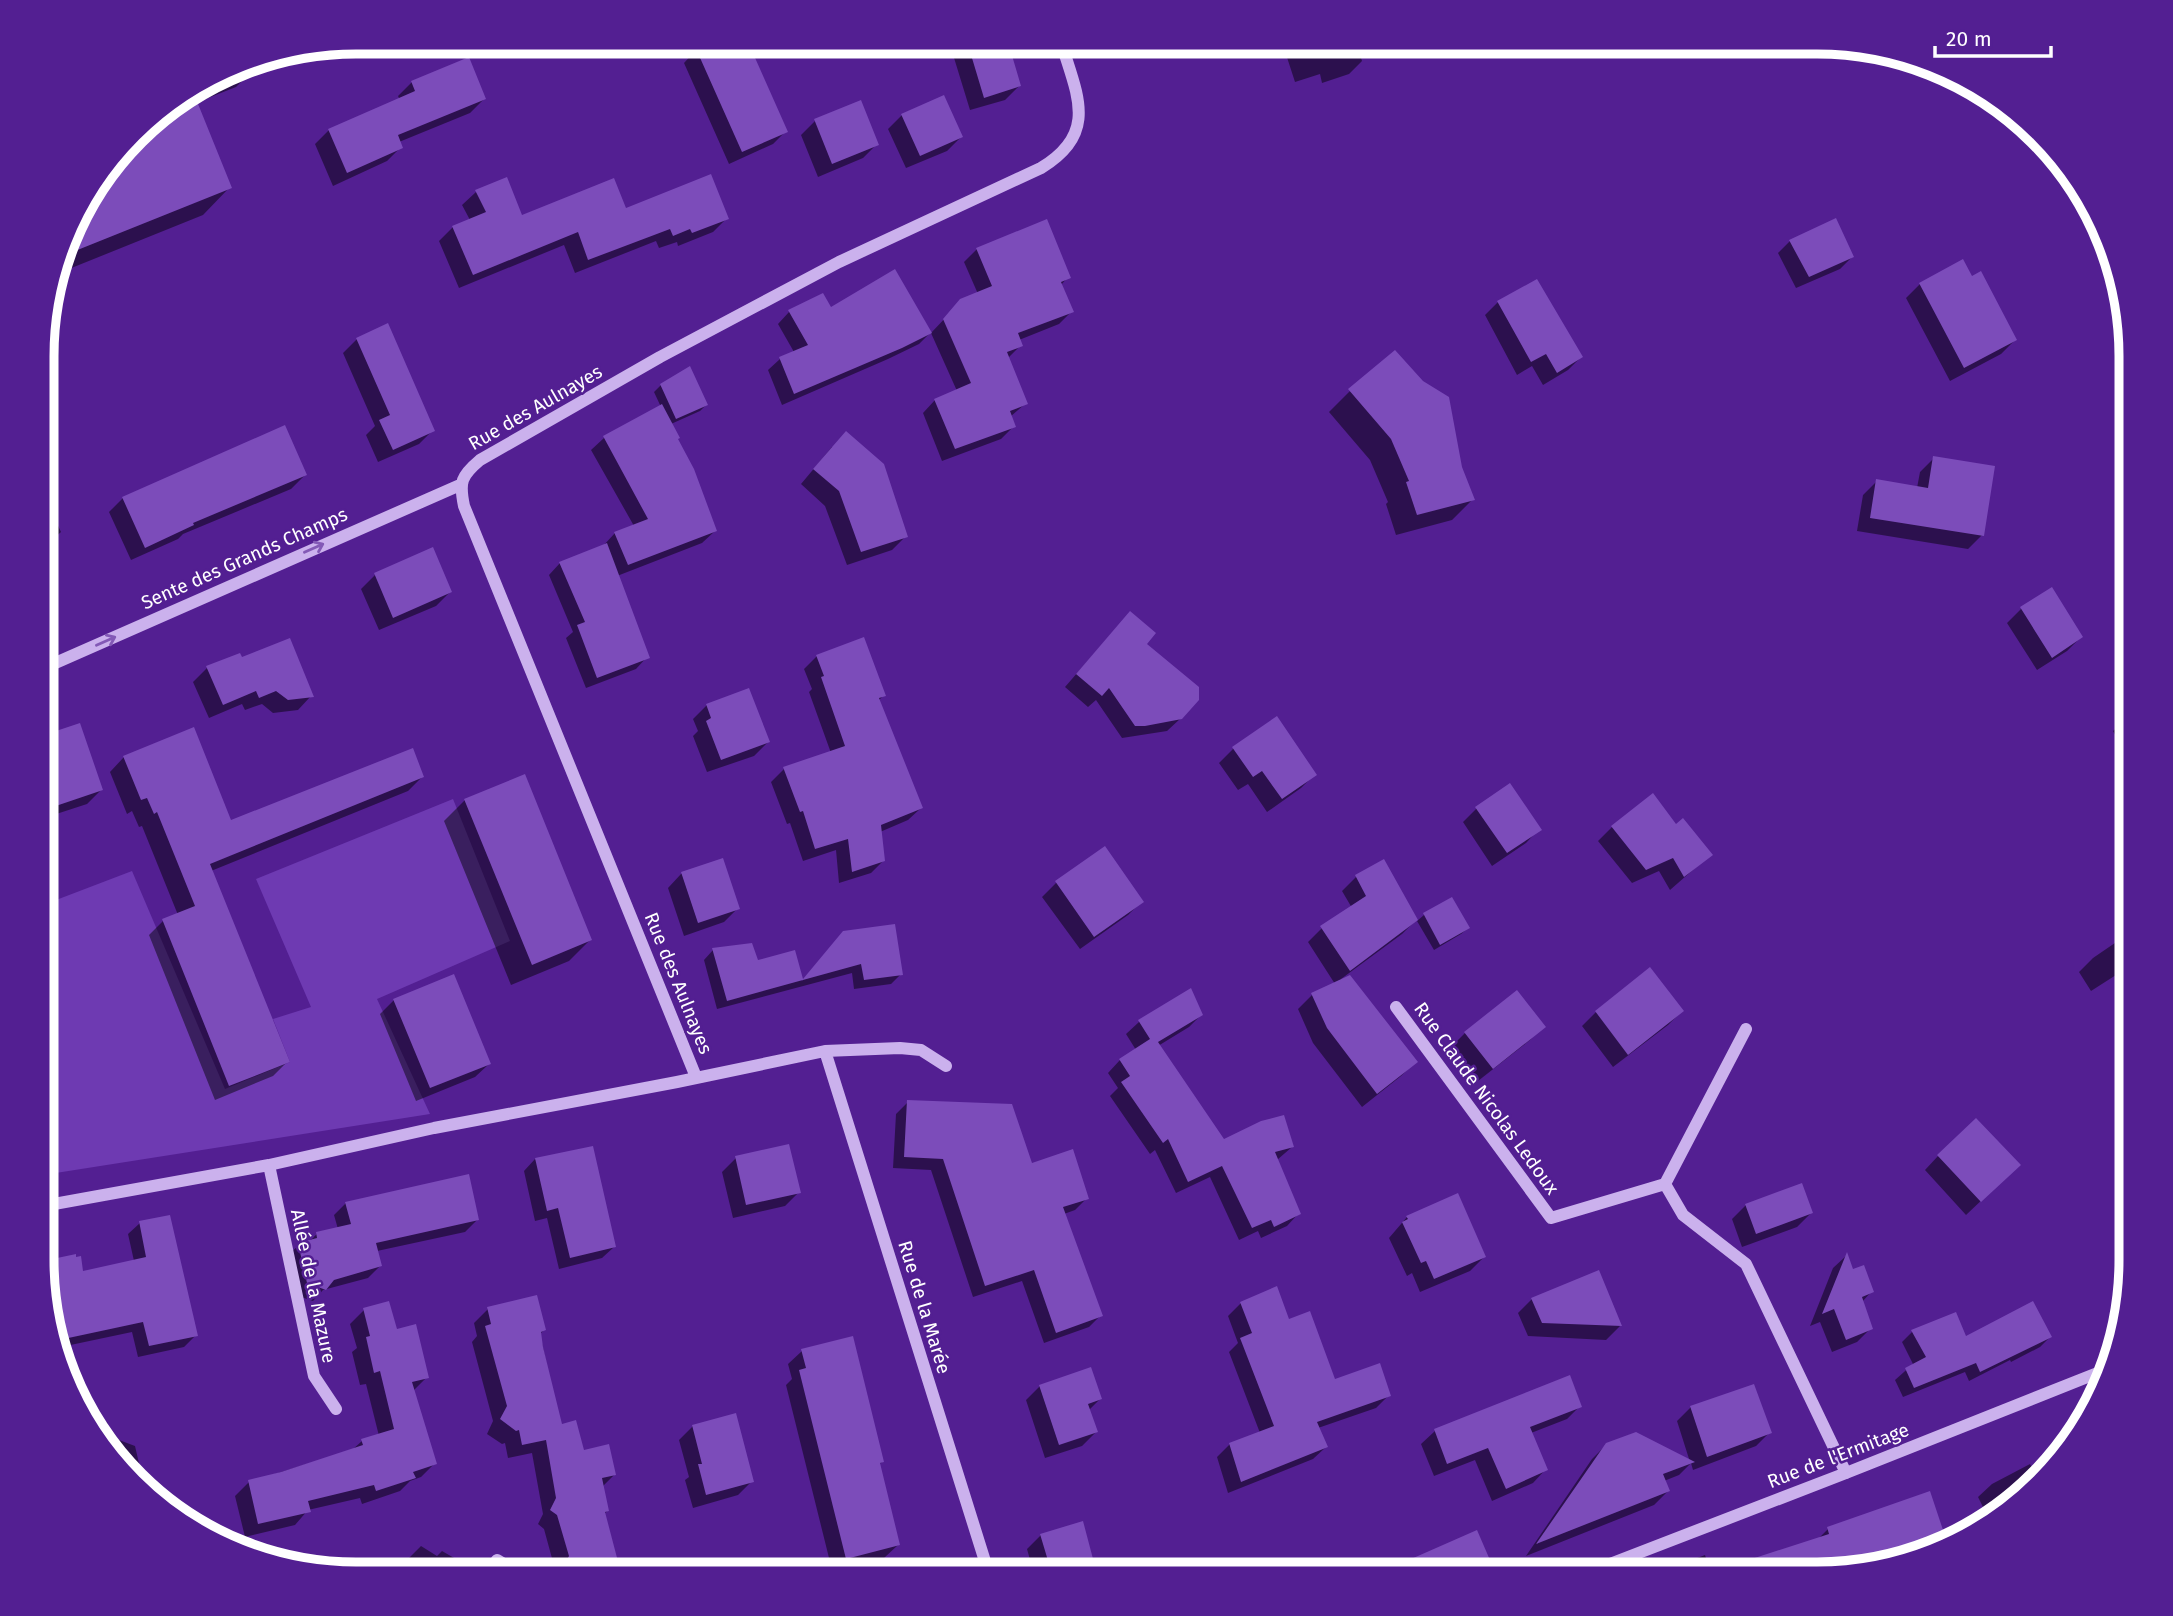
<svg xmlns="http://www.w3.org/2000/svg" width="2173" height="1616" font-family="'Fira Sans',sans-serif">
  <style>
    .green { fill: #6e3ab2 }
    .shadow { fill: #0007 }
    .building { fill: #7c4cba }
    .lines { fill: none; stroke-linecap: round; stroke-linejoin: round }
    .minor { stroke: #cbb1ed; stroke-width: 12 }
    .oneway { stroke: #8359b6 }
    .labels { text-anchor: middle; stroke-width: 5; stroke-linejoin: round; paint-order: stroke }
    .street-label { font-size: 19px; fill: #fff; stroke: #531f92 }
    .rim { fill: none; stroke: #fff; stroke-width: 9 }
  </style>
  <rect width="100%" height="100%" fill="#531f92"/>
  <path class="green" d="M 453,799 L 510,941 L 377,999 L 430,1114 L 43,1175 L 43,905 L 132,871 L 225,1089 L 290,1062 L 273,1019 L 311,1007 L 256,879 Z"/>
  <path class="shadow" d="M 716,42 L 786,131 L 773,144 L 729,164 L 684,63 L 696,50 Z
    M 956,42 L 1006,42 L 1019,86 L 1005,100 L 970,110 L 951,48 Z
    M 1282,42 L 1356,42 L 1362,61 L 1349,74 L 1322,83 L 1320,74 L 1295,82 Z
    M 255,59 L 257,66 L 236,87 L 175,111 L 173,106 Z
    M 412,82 L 484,99 L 470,113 L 399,142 L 401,147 L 387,161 L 333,186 L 315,144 L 329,130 L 400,100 L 398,96 Z
    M 902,115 L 961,137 L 947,151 L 906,168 L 888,129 Z
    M 815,121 L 877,144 L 863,158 L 818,177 L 801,135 Z
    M 206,127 L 230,187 L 203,215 L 59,273 L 84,199 L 111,166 Z
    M 476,192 L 521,217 L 625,210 L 727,218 L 713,232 L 678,246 L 677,242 L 659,248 L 656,241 L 575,273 L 564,245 L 459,288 L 439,241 L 453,227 L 470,220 L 462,205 Z
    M 1790,241 L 1852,257 L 1840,269 L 1796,288 L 1778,253 Z
    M 977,249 L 1068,277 L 1061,285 L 1072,311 L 1059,324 L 1019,340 L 1021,345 L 1008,358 L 1025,404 L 1010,417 L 1014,426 L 1001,439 L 942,461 L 923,413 L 935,400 L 957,391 L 931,333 L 948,315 L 978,294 L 964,262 Z
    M 1920,284 L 2015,340 L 2001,354 L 1950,381 L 1906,298 Z
    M 1498,302 L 1581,357 L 1568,370 L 1543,385 L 1532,366 L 1517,375 L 1485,315 Z
    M 830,309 L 930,333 L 919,344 L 888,359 L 782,405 L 768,370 L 780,359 L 794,352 L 778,324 L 789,312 Z
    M 357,339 L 433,430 L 419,444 L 378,462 L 366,435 L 375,426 L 343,353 Z
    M 661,385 L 706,405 L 700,411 L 671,424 L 715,531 L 702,543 L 617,576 L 647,657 L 636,669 L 586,688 L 566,638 L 573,632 L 549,575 L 560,563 L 602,547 L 615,533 L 634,526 L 591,450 L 604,438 L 661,407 L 654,392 Z
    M 1350,391 L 1460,467 L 1473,499 L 1452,520 L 1396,535 L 1386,504 L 1388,502 L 1370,460 L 1329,412 Z
    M 832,447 L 906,536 L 892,550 L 847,565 L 825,506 L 801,484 Z
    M 1934,458 L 1982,535 L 1968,549 L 1857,531 L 1863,495 L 1877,481 L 1917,488 L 1920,472 Z
    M 305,475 L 291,489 L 183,534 L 178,539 L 131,560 L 109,512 L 123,498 Z
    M 44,495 L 61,532 L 44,547 Z
    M 375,575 L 450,592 L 436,606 L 379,630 L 361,589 Z
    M 2051,590 L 2081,637 L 2067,651 L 2037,670 L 2007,623 L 2021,609 Z
    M 1118,626 L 1145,644 L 1181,718 L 1167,731 L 1122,738 L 1096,700 L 1088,707 L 1065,687 Z
    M 817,656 L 884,695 L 878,701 L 921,808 L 908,820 L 880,832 L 884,860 L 871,873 L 839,883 L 836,850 L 803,861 L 790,823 L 787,824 L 771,782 L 784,769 L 831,753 L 809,692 L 812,689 L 804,669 Z
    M 207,668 L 311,696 L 298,710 L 273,713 L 262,704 L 245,710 L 242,704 L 209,718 L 193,682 Z
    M 707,705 L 768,742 L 754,756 L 707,772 L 693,736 L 698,731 L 693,719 Z
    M 2131,716 L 2131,764 L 2113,731 Z
    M 1276,719 L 1315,774 L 1301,788 L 1267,812 L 1248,784 L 1238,790 L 1219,763 L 1233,749 Z
    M 79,725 L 101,790 L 87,804 L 44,818 L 44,737 Z
    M 124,757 L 230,822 L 422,777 L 408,791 L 211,871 L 288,1061 L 273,1076 L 215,1100 L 149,935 L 163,921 L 178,915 L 142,826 L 139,827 L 132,811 L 127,814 L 110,772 Z
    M 465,800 L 590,940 L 569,961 L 511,985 L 444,821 Z
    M 1477,808 L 1539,829 L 1526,843 L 1492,866 L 1463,822 Z
    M 1676,826 L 1710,855 L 1670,890 L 1659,871 L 1632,883 L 1598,841 L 1612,827 Z
    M 722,860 L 738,908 L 724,922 L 684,936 L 668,888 L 681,874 Z
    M 1383,861 L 1416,920 L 1402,934 L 1341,979 L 1415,1062 L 1401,1076 L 1362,1107 L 1313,1043 L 1298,1009 L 1312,995 L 1335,984 L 1308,942 L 1322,928 L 1352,908 L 1342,891 L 1356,877 Z
    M 1056,883 L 1142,901 L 1128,915 L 1080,949 L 1042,897 Z
    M 1451,899 L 1468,928 L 1461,934 L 1434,950 L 1417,921 L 1424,915 Z
    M 2131,932 L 2131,997 L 2116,975 L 2091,991 L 2079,972 L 2093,958 Z
    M 834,943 L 901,974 L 891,984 L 854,989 L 852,973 L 717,1009 L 704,960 L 713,950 L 757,962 L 794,952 L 802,981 Z
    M 1190,991 L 1201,1015 L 1189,1027 L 1158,1046 L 1223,1141 L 1292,1147 L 1277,1160 L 1299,1213 L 1287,1226 L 1261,1238 L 1258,1231 L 1239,1240 L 1210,1177 L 1176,1193 L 1155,1150 L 1150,1154 L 1110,1096 L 1118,1088 L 1108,1073 L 1120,1060 L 1136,1050 L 1126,1034 L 1139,1022 Z
    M 394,1000 L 489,1064 L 475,1077 L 416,1101 L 380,1014 Z
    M 1682,1011 L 1668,1025 L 1613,1067 L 1582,1026 L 1596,1012 Z
    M 1543,1026 L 1530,1040 L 1478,1081 L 1451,1047 L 1465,1033 Z
    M 908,1102 L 1031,1165 L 1087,1198 L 1075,1210 L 1064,1214 L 1101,1315 L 1089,1327 L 1044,1343 L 1022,1281 L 973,1297 L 931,1170 L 893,1168 L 896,1114 Z
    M 1938,1156 L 2004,1179 L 1966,1215 L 1925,1170 Z
    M 736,1158 L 799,1192 L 785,1206 L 733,1218 L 722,1172 Z
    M 535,1159 L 614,1247 L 602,1258 L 559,1269 L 547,1218 L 535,1221 L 524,1171 Z
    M 2130,1160 L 2130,1187 L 2117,1173 Z
    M 346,1203 L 477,1220 L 465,1232 L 377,1251 L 380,1266 L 368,1278 L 323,1290 L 313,1301 L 295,1295 L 286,1257 L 299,1245 L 308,1242 L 317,1234 L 338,1229 L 334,1215 Z
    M 1746,1205 L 1811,1213 L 1797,1227 L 1742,1247 L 1732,1219 Z
    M 1407,1217 L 1484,1257 L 1470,1271 L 1420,1292 L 1412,1273 L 1407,1276 L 1389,1238 Z
    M 140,1223 L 196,1335 L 184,1347 L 138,1357 L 132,1332 L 61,1347 L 43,1281 L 43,1263 L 74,1256 L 82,1273 L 134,1261 L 128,1234 Z
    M 1846,1256 L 1852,1272 L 1872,1291 L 1862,1302 L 1871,1328 L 1857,1342 L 1832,1352 L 1820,1322 L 1810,1326 L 1833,1268 Z
    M 1598,1272 L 1620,1326 L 1606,1340 L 1528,1336 L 1518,1313 L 1532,1299 Z
    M 1241,1303 L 1288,1321 L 1334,1381 L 1389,1395 L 1376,1408 L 1318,1428 L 1326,1447 L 1313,1459 L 1228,1493 L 1217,1457 L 1230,1444 L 1260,1433 L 1229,1352 L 1238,1343 L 1228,1316 Z
    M 488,1309 L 544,1330 L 540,1334 L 560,1426 L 583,1452 L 615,1474 L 602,1487 L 608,1510 L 604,1514 L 619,1573 L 636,1568 L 637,1573 L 559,1573 L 558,1571 L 556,1573 L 544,1529 L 538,1524 L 543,1514 L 532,1453 L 508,1458 L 505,1443 L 502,1444 L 487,1434 L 493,1421 L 472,1342 L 477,1336 L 474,1323 Z
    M 364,1310 L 396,1331 L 427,1377 L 413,1391 L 435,1463 L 421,1477 L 410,1481 L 400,1491 L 362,1504 L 360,1498 L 308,1510 L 295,1525 L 245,1537 L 235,1496 L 249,1482 L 352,1450 L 362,1441 L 379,1436 L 366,1384 L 360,1385 L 352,1352 L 357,1348 L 350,1324 Z
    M 1912,1332 L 1965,1339 L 2050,1337 L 2040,1347 L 2011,1362 L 2010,1360 L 1969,1381 L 1965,1372 L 1903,1397 L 1895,1380 L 1913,1364 L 1902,1342 Z
    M 802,1351 L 882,1462 L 878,1465 L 898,1545 L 884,1558 L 876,1561 L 881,1574 L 833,1574 L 786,1385 L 792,1379 L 788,1364 Z
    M 1569,1378 L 1580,1406 L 1567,1419 L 1531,1433 L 1546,1469 L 1533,1483 L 1492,1501 L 1475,1460 L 1434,1476 L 1421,1444 L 1435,1431 Z
    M 1040,1386 L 1100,1399 L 1089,1410 L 1096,1432 L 1082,1446 L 1045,1458 L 1026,1400 Z
    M 1691,1407 L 1770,1432 L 1756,1446 L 1693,1470 L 1691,1463 L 1679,1475 L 1664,1481 L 1668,1491 L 1654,1505 L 1526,1556 L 1592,1459 L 1607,1444 L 1690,1462 L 1677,1421 Z
    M 107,1422 L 111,1437 L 135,1446 L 141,1472 L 135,1478 L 94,1425 Z
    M 693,1426 L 752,1481 L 738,1495 L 693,1508 L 685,1480 L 689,1477 L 679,1440 Z
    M 2030,1464 L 2038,1479 L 1988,1517 L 1978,1497 L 1992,1484 Z
    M 1929,1494 L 1946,1544 L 1817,1574 L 1711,1574 L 1817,1540 L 1828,1529 Z
    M 1041,1535 L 1095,1574 L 1034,1574 L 1027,1549 Z
    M 421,1546 L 437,1556 L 442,1551 L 468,1566 L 464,1573 L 399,1573 L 407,1560 Z
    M 1705,1555 L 1711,1574 L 1656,1574 Z"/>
  <path class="building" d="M 693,42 L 748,42 L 788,132 L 742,152 Z
    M 974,42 L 1008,42 L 1021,86 L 984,98 L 969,48 L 975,47 Z
    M 469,57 L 486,99 L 398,135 L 403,148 L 347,173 L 328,129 L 415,91 L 411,81 Z
    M 194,94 L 232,188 L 65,255 L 84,199 L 149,120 Z
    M 944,95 L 963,137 L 920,156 L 901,114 Z
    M 861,100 L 879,145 L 832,164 L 814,119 Z
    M 711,174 L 729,219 L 692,233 L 690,229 L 673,236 L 670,229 L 588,260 L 578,232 L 473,275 L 452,226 L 486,212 L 475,190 L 507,177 L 522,215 L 614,178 L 626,208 Z
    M 1836,218 L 1854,257 L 1809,277 L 1789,240 Z
    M 1047,219 L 1071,278 L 1061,282 L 1074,312 L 1018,333 L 1023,346 L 1007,352 L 1028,404 L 1010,411 L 1016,427 L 955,449 L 934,399 L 971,383 L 943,319 L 960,299 L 992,286 L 976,248 Z
    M 1963,259 L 1972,276 L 1981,271 L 2017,340 L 1964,368 L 1919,283 Z
    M 895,269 L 932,333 L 902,348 L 794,394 L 779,357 L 808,345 L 788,310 L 823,293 L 831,307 Z
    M 1537,279 L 1583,357 L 1557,373 L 1546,354 L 1531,362 L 1497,301 Z
    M 388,323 L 435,431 L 393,450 L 379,420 L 390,415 L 356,338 Z
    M 1395,350 L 1423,381 L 1449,397 L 1462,467 L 1475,500 L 1417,515 L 1406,482 L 1409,481 L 1391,439 L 1348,389 Z
    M 690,366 L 708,405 L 676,419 L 660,384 Z
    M 662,404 L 680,438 L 678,439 L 694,469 L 717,531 L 628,565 L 614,532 L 648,519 L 603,436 Z
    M 285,425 L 307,475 L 193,523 L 194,525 L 145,548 L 122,497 Z
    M 846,431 L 884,464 L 908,537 L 861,552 L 839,491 L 813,469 Z
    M 1933,456 L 1995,466 L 1984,536 L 1870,518 L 1876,479 L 1928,488 Z
    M 607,543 L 650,658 L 597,678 L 577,625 L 585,622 L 559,562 Z
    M 433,547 L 452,592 L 393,618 L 374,573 Z
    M 2052,587 L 2083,637 L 2052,658 L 2020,607 Z
    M 1130,611 L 1156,633 L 1147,644 L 1199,687 L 1199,700 L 1182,719 L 1145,726 L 1135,726 L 1109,688 L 1102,696 L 1076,674 Z
    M 864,637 L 886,696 L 879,698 L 923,808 L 881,825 L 885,861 L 852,872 L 848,839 L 815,849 L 803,811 L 800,812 L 783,767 L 845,746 L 821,677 L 824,676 L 816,655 Z
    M 290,638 L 314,697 L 288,700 L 276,691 L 259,698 L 256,691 L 223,705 L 206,666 L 240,653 L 242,657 Z
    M 749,688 L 770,742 L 721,760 L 706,721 L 711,718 L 706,704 Z
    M 1277,716 L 1317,775 L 1282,799 L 1262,771 L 1253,777 L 1232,747 Z
    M 80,723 L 103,790 L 44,810 L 44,735 Z
    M 194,727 L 231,820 L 413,748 L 424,777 L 210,864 L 290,1062 L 229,1086 L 162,919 L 195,906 L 157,812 L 154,814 L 147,798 L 141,800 L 123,756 Z
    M 525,774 L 592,940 L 532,965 L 464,799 Z
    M 1510,783 L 1542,830 L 1507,853 L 1475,807 Z
    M 1653,793 L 1676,824 L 1683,818 L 1713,855 L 1684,877 L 1673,858 L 1646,870 L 1611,826 Z
    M 1105,846 L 1144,902 L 1094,937 L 1055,881 Z
    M 723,858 L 740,909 L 698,923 L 681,872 Z
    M 1384,859 L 1418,920 L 1350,971 L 1320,926 L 1366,896 L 1355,875 Z
    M 1452,897 L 1470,928 L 1440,945 L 1423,913 Z
    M 895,924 L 903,975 L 864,980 L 861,964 L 727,1001 L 712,948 L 752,943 L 758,960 L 795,950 L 803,979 L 843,931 Z
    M 1650,967 L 1684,1011 L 1628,1055 L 1595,1011 Z
    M 454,974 L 491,1064 L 430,1088 L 393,999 Z
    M 1350,975 L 1418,1062 L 1377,1094 L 1327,1028 L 1311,993 Z
    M 1191,988 L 1203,1015 L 1158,1042 L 1224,1139 L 1261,1121 L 1284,1115 L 1294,1147 L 1275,1152 L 1301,1214 L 1274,1227 L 1271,1220 L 1252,1228 L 1222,1166 L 1188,1182 L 1168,1139 L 1163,1143 L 1121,1082 L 1130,1076 L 1119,1059 L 1150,1039 L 1138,1020 Z
    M 1517,990 L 1546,1027 L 1493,1069 L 1464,1032 Z
    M 907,1100 L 1012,1104 L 1032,1163 L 1073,1149 L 1089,1199 L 1063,1207 L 1103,1316 L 1056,1333 L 1034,1270 L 985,1286 L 943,1159 L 904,1157 Z
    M 1976,1118 L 2021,1165 L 1981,1202 L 1937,1155 Z
    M 789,1144 L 801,1193 L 746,1205 L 735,1156 Z
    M 593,1146 L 616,1247 L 570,1258 L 558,1208 L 547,1211 L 535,1158 Z
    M 469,1174 L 479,1220 L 376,1243 L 382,1266 L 334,1280 L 326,1290 L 307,1283 L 298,1243 L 317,1238 L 316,1232 L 351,1224 L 345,1202 Z
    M 1802,1183 L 1813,1213 L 1756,1234 L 1745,1204 Z
    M 1458,1193 L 1486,1257 L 1434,1279 L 1426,1261 L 1421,1263 L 1402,1222 L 1408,1219 L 1406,1216 Z
    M 170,1215 L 198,1336 L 149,1346 L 143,1322 L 59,1340 L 43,1281 L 43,1261 L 76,1254 L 76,1257 L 81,1256 L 83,1271 L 146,1257 L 139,1221 Z
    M 1847,1252 L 1853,1269 L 1864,1265 L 1874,1292 L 1862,1297 L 1873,1329 L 1846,1340 L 1834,1309 L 1822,1314 Z
    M 1599,1270 L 1622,1326 L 1542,1323 L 1531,1298 Z
    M 1277,1286 L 1289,1319 L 1310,1311 L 1335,1379 L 1380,1363 L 1391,1396 L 1317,1422 L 1328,1447 L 1241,1482 L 1229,1443 L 1274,1426 L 1240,1338 L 1252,1333 L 1240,1302 Z
    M 537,1295 L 546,1330 L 541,1332 L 543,1347 L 562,1424 L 576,1420 L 584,1450 L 609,1444 L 616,1475 L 602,1478 L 609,1511 L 605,1512 L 621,1573 L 560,1573 L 569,1556 L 557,1515 L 550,1510 L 556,1498 L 546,1440 L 522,1445 L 519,1430 L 516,1431 L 500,1419 L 507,1406 L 485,1326 L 491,1324 L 487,1307 Z
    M 389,1301 L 397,1329 L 416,1324 L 429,1378 L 412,1382 L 437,1464 L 413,1472 L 416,1478 L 376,1491 L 374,1485 L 308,1501 L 311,1512 L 258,1524 L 248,1480 L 281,1472 L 363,1445 L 361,1439 L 394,1429 L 380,1371 L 374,1373 L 366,1337 L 370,1336 L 363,1308 Z
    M 2033,1301 L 2052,1337 L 1980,1372 L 1976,1363 L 1914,1388 L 1905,1368 L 1926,1357 L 1911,1330 L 1956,1312 L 1966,1336 Z
    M 853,1336 L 884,1462 L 880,1463 L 900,1545 L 846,1559 L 799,1370 L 806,1368 L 801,1349 Z
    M 1091,1367 L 1102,1399 L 1088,1404 L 1098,1432 L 1059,1445 L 1039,1385 Z
    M 1570,1375 L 1582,1407 L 1530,1427 L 1548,1470 L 1506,1489 L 1488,1448 L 1447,1464 L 1434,1429 Z
    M 1754,1384 L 1772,1433 L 1707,1457 L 1690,1406 Z
    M 736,1413 L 754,1482 L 706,1495 L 698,1464 L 702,1464 L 692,1425 Z
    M 1636,1432 L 1695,1462 L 1663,1474 L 1670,1491 L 1536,1544 L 1606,1443 Z
    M 1930,1491 L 1945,1536 L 1872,1561 L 1817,1574 L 1725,1574 L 1724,1568 L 1829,1534 L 1827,1527 Z
    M 1083,1521 L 1097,1574 L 1052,1574 L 1040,1534 Z
    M 1477,1530 L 1496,1574 L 1377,1574 Z"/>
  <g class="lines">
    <path class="minor" d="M 44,668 L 460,485
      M 1396,1007 L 1551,1218 L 1665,1184
      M 1746,1029 L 1665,1184 L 1683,1215 L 1746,1264 L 1846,1473
      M 825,1051 L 989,1574
      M 696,1077 L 464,506 C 459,482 461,476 480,460 L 660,357 L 839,262 L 1041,168 C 1099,133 1077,95 1061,42
      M 269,1165 L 314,1376 L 336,1409
      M 43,1206 L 269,1165 L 434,1128 L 677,1082 L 825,1051 L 900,1048 L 921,1050 L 946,1066
      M 489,1573 L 497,1560 L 519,1573
      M 1584,1574 L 1846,1473 L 2105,1370 L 2111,1365"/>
  </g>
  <defs><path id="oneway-shaft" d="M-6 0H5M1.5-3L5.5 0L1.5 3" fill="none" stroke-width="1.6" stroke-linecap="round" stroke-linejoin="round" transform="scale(1.75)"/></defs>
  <g class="oneway">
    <use href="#oneway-shaft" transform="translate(314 548) rotate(-24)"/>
    <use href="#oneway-shaft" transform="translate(106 641) rotate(-24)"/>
  </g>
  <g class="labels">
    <g class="street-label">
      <text transform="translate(535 407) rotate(-30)" y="7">Rue des Aulnayes</text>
      <text transform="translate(244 558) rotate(-24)" y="7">Sente des Grands Champs</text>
      <text transform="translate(679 983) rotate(68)" y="7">Rue des Aulnayes</text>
      <text transform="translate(1487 1098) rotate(54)" y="7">Rue Claude Nicolas Ledoux</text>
      <text transform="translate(314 1286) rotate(78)" y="7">Allée de la Mazure</text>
      <text transform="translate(925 1307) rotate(73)" y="7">Rue de la Marée</text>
      <text transform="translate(1838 1455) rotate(-21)" y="7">Rue de l'Ermitage</text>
    </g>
  </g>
  <path d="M0 0H2173V1616H0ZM356 54H1817A302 302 0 0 1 2119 356V1260A302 302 0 0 1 1817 1562H356A302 302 0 0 1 54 1260V356A302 302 0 0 1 356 54Z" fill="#531f92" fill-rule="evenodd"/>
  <path class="rim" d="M356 54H1817A302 302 0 0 1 2119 356V1260A302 302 0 0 1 1817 1562H356A302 302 0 0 1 54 1260V356A302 302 0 0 1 356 54Z"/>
  <path d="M1935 46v10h116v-10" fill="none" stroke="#ffffff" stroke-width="3.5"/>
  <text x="1946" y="46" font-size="21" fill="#ffffff" stroke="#531f92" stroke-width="5" paint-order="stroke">20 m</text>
</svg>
